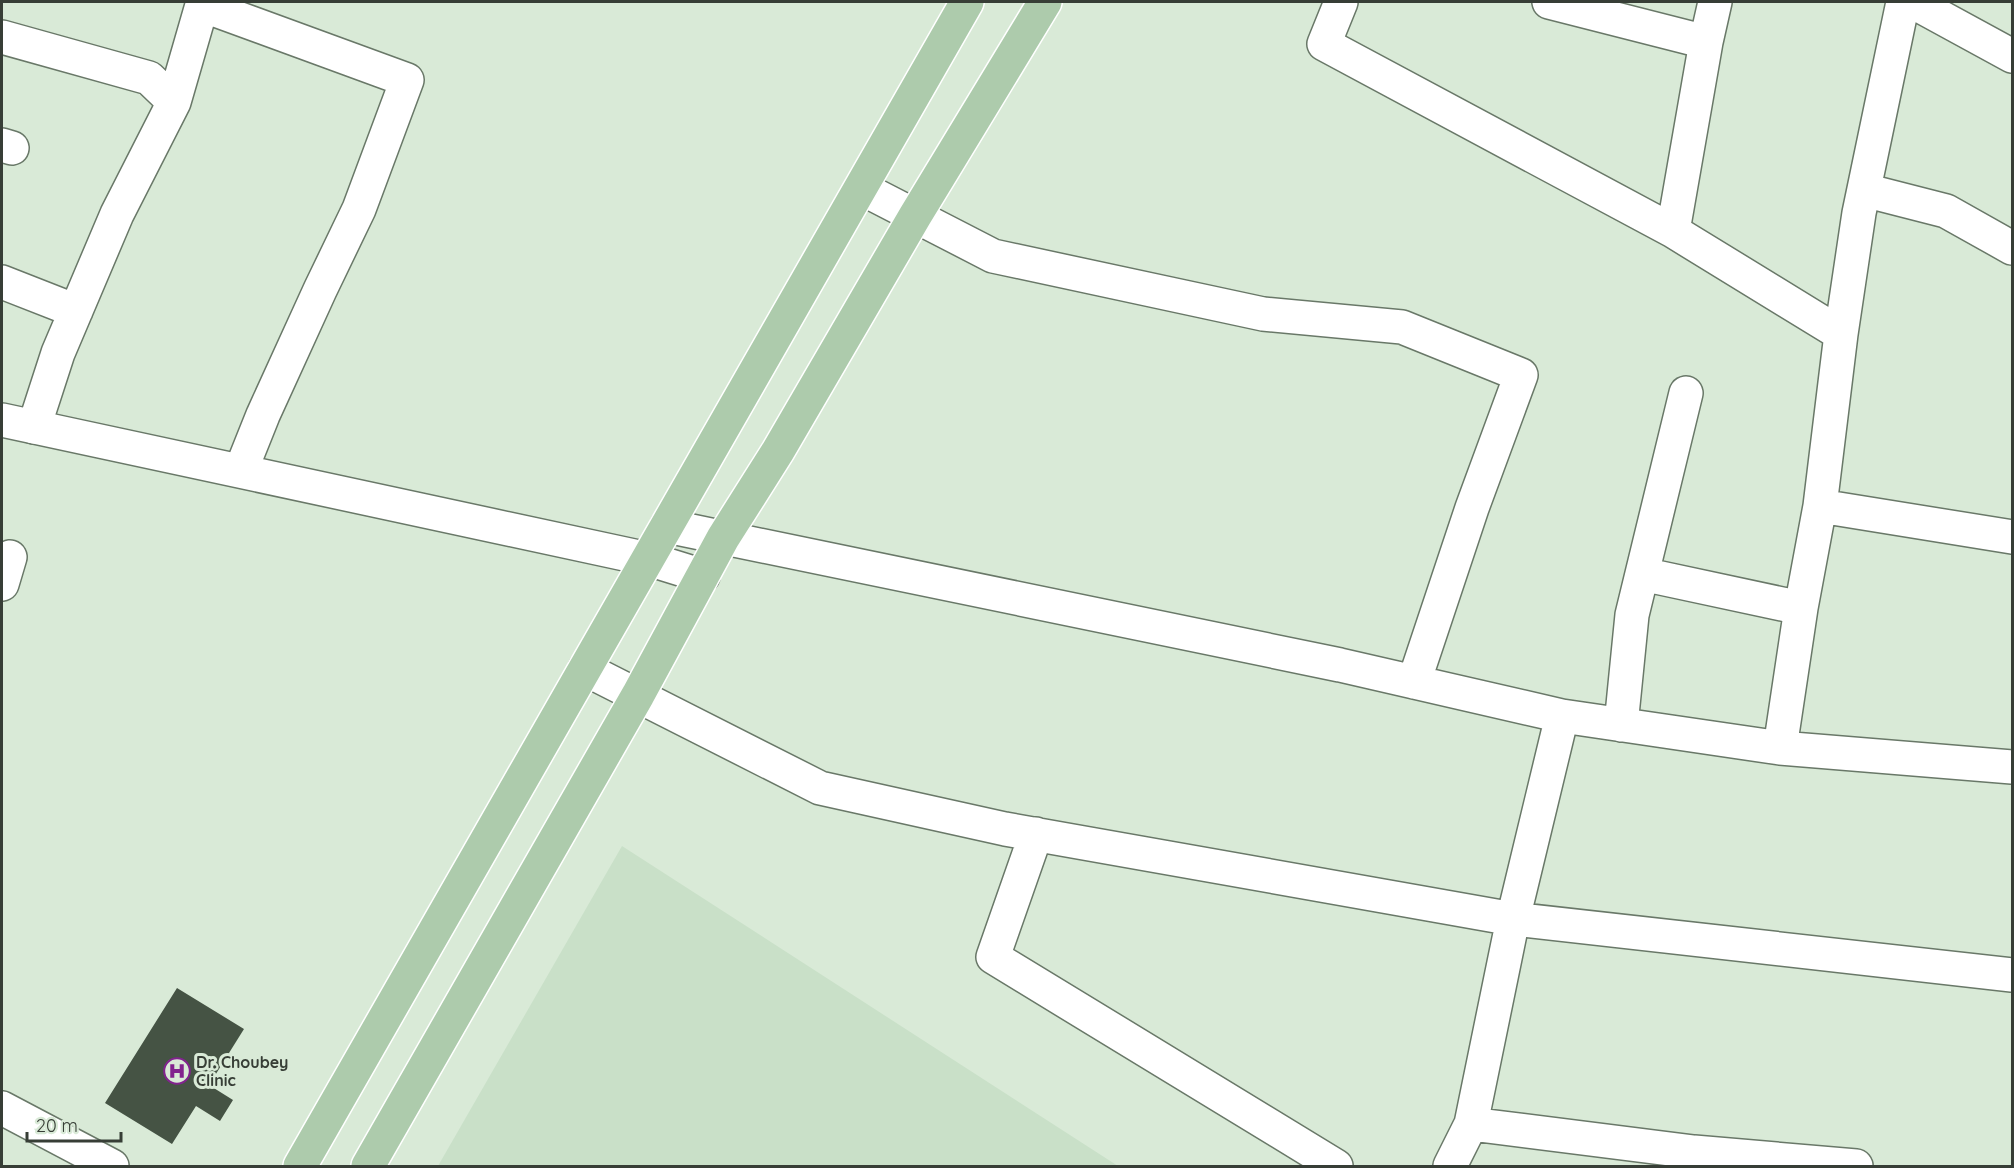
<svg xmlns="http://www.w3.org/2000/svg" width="2014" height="1168" font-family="Quicksand,sans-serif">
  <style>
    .built { fill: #c9e0c8 }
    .building { fill: #455344 }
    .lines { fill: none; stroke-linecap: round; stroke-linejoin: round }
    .minor-casing { stroke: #697868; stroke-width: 36 }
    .tertiary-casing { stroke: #697868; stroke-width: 36 }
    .primary-casing { stroke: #fff; stroke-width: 36 }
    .minor { stroke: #fff; stroke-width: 33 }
    .tertiary { stroke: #fff; stroke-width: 33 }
    .primary { stroke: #adcbac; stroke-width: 33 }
    .labels { text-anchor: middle; stroke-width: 6; stroke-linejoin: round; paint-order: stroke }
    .poi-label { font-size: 16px; font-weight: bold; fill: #373e36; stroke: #d9ead7; text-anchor: start }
  </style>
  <rect width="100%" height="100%" fill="#d9ead7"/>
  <path class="built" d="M 622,846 L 1118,1166 L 438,1166 Z"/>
  <path class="building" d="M 177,988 L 244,1029 L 209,1085 L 233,1100 L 220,1121 L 196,1106 L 172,1144 L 105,1103 Z"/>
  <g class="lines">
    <g class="minor-casing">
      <path id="minor" d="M 1341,2 L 1324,44 L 1673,231
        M 1549,2 L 1706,42
        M 1913,2 L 2012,56
        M 2,37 L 149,78 L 174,102
        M 2,145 L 12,148
        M 861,188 L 993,256 L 1263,314 L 1402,327 L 1521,375 L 1472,508 L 1414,682
        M 1864,190 L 1946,211 L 2012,248
        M 2,282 L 76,311
        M 1841,334 L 1859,213 L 1903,2
        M 34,427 L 58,353 L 117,214 L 174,102 L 202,5 L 407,80 L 359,209 L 320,290 L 263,415 L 241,470
        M 1820,506 L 2012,537
        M 667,526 L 1340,665 L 1562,716 L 1780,748 L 1801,608 L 1820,506 L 1841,334 L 1673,231 L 1706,42 L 1715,2
        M 1642,574 L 1801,608
        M 2,584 L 10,557
        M 585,669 L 820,788 L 1005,829 L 1513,919 L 2012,975
        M 1562,716 L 1513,919 L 1471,1124 L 1694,1152 L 1856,1166
        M 1621,725 L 1632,615 L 1686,393
        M 1780,748 L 2012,767
        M 1036,834 L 993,957 L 1336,1166
        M 2,1108 L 112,1166
        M 1450,1166 L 1471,1124"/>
    </g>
    <g class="tertiary-casing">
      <path id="tertiary" d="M 2,420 L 648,559 L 703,576"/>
    </g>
    <g class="primary-casing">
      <path id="primary" d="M 300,1166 L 967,2
        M 368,1166 L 638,695 L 723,538 L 778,451 L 915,216 L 1045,2"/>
    </g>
    <use href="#minor" class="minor"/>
    <use href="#tertiary" class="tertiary"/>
    <use href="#primary" class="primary"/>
  </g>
  <defs>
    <g id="hospital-ring" transform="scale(1.35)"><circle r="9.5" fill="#d9ead7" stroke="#82238e" stroke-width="1.5"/><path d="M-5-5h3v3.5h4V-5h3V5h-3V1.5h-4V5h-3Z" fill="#82238e"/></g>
  </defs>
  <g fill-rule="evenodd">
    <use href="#hospital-ring" x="177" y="1071"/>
  </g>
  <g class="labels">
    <g class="poi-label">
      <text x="196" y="1068">Dr. Choubey<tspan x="196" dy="18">Clinic</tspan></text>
    </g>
  </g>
  <rect width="2014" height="1168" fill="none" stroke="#373e36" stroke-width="6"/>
  <path d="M27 1132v9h94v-9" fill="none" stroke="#373e36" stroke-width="3"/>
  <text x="36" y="1132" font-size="18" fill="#373e36" stroke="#d9ead7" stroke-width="4.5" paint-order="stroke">20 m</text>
</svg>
